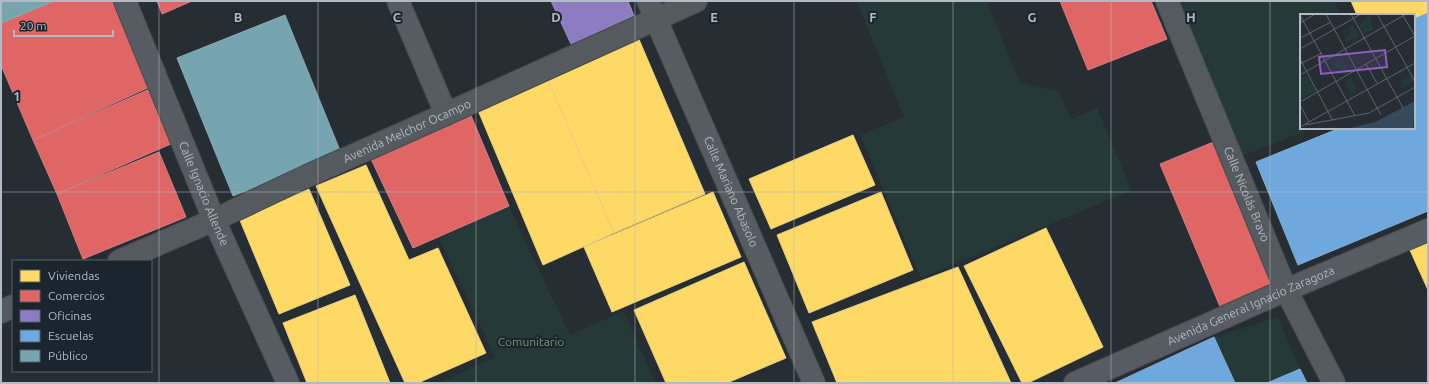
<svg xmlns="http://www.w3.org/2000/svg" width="1429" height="384" font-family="Ubuntu,sans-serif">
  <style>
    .green { fill: #243938 }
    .homes { fill: #ffd966; stroke: #e7d082 }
    .shops { fill: #e06666; stroke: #d28082 }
    .offices { fill: #8e7cc3; stroke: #988fc4 }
    .schools { fill: #6fa8dc; stroke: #82aed5 }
    .public { fill: #76a5af; stroke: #87acb6 }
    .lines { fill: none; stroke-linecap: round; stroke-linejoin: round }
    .street-casing { stroke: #44494e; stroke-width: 24 }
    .secondary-casing { stroke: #44494e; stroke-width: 24 }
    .street { stroke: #565c61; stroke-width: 22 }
    .secondary { stroke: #555a5f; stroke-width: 22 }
    .grid { fill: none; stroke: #b0bbc5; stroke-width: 1; stroke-opacity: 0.55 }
    .labels { text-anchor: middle; stroke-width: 4; stroke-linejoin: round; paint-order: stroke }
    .street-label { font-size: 12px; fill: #b0bbc5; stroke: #1a252d }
    .park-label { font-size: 12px; fill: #709972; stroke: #1a252d }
    .inset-road { fill: none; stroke: #5d666d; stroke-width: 1 }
    .view { fill: #8e5ec1; fill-opacity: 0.15; stroke: #8e5ec1; stroke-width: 2 }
    .inset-edge { fill: none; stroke: #b0bbc5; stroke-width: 2 }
    .grid-label { font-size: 13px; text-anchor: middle; font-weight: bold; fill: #b0bbc5; stroke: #1a252d; stroke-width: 4; stroke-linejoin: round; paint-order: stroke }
  </style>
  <rect width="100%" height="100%" fill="#262d33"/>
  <path class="green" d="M 856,1 L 987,1 L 1020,83 L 1059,91 L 1071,119 L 1097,108 L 1132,190 L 921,278 L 860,135 L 904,117 Z
    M 1175,1 L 1335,1 L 1341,15 L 1301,15 L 1301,128 L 1313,128 L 1237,158 Z
    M 509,206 L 570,335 L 623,311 L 656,383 L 439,383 L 495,357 L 439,238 Z
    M 1278,317 L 1300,369 L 1267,383 L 1235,383 L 1214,337 Z"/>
  <path class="homes" d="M 1351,1 L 1428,1 L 1428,13 L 1414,19 L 1414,15 L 1357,15 Z
    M 638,37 L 705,194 L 614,233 L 546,75 Z
    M 546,75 L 614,233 L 543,265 L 477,108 Z
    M 853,135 L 875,185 L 771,229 L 749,179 Z
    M 366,165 L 409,260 L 438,248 L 486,353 L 418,383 L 405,383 L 316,186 Z
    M 309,189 L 350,285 L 279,314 L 239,218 Z
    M 713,192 L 741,257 L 612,312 L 584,247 Z
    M 881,192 L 913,270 L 809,313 L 777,235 Z
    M 1046,228 L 1103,347 L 1028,383 L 1022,383 L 964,266 Z
    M 1428,240 L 1428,290 L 1409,248 Z
    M 744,262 L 786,358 L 727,383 L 666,383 L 634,310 Z
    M 958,267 L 1011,383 L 837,383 L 812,322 Z
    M 355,295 L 390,383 L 307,383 L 283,323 Z"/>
  <path class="shops" d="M 54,1 L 119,1 L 154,85 L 33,140 L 1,65 L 1,23 Z
    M 157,1 L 192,1 L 162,14 Z
    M 1060,1 L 1151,1 L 1167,39 L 1088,70 Z
    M 150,89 L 173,143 L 57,194 L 33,140 Z
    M 470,113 L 509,206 L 413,248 L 371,159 Z
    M 1216,141 L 1278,286 L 1221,309 L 1160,164 Z
    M 159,152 L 186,217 L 83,259 L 57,194 Z"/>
  <path class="offices" d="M 551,1 L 628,1 L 634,16 L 571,44 Z"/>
  <path class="schools" d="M 1428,13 L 1428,211 L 1298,265 L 1256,162 L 1340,128 L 1414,128 L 1414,19 Z
    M 1214,337 L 1235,383 L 1115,383 Z
    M 1300,369 L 1307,383 L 1267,383 Z"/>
  <path class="public" d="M 1,1 L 54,1 L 1,23 Z
    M 285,15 L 341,153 L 233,196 L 177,58 Z"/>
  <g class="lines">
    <g class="street-casing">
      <g id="street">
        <path id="s1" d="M 125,1 L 214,220 L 288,383"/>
        <path d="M 398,1 L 446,114"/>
        <path id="s2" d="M 648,1 L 814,383"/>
        <path id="s3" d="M 1075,383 L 1286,290 L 1428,230"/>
      </g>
    </g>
    <g class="secondary-casing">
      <g id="secondary">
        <path id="s4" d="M 1167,1 L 1286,290 L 1334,383"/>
        <path id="s5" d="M 119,261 L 214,220 L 307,176 L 446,114 L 696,1"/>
        <path d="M 1,312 L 13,306"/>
      </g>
    </g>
    <use href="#street" class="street"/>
    <use href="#secondary" class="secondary"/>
  </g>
  <path class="grid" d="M 159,1 L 159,383M 318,1 L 318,383M 476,1 L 476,383M 635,1 L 635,383M 794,1 L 794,383M 953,1 L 953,383M 1111,1 L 1111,383M 1270,1 L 1270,383M 1,192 L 1428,192"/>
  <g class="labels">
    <g class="street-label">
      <text dy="4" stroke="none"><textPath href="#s5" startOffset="316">Avenida Melchor Ocampo</textPath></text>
      <text dy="4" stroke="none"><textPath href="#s2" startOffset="208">Calle Mariano Abasolo</textPath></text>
      <text dy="4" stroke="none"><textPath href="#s1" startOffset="208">Calle Ignacio Allende</textPath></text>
      <text dy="4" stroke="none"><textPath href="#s4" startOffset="209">Calle Nicolás Bravo</textPath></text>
      <text dy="4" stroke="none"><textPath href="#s3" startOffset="192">Avenida General Ignacio Zaragoza</textPath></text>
    </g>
    <g class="park-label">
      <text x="531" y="346">Comunitario</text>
    </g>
  </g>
  <g transform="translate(1300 14)">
    <rect width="115" height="115" fill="#262d33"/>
    <path d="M 70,0 L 73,6 L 70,8 L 74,15 L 64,20 L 59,12 ZM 53,11 L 59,22 L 46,29 L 45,23 L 51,18 L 49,13 ZM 43,45 L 48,58 L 43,61 L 34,50 ZM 8,62 L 16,77 L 1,85 L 0,64 ZM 111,62 L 114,68 L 101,75 L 103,71 L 101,67 ZM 51,64 L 57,75 L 51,79 L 45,67 Z" fill="#243938"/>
    <path d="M 115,87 L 113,114 L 46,115 L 75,108 Z" fill="#354a5b"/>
    <path class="inset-road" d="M 26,0 L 81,101M 51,0 L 103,94M 77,0 L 107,53M 102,0 L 115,22M 0,1 L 55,102M 0,9 L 15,0M 0,24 L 31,8M 0,35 L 61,0M 0,45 L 33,107M 0,50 L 22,39M 66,50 L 77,69M 107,53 L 115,68M 0,61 L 106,0M 0,88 L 115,22M 0,91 L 9,108M 5,111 L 69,99 L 115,73M 0,113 L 115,49"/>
    <path class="view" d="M 85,36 L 87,53 L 21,60 L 19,43 Z"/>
    <rect width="115" height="115" class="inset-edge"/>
  </g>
  <g class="grid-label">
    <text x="238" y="22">B</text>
    <text x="397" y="22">C</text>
    <text x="556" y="22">D</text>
    <text x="714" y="22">E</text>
    <text x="873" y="22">F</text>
    <text x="1032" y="22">G</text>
    <text x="1191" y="22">H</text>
    <text x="17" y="101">1</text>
  </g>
  <rect width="1429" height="384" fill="none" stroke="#b0bbc5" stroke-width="4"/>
  <rect x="12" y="260" width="140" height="112" fill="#1a252d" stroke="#56616a"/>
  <rect x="20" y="270" width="20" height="12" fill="#ffd966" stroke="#56616a"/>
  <text x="48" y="280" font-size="12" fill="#b0bbc5">Viviendas</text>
  <rect x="20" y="290" width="20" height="12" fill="#e06666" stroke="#56616a"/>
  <text x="48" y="300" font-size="12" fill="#b0bbc5">Comercios</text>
  <rect x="20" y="310" width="20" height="12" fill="#8e7cc3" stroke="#56616a"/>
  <text x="48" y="320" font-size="12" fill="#b0bbc5">Oficinas</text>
  <rect x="20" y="330" width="20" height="12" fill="#6fa8dc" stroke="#56616a"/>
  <text x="48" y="340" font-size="12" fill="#b0bbc5">Escuelas</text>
  <rect x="20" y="350" width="20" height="12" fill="#76a5af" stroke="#56616a"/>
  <text x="48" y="360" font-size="12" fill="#b0bbc5">Público</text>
  <path d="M14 30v6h99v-6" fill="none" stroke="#b0bbc5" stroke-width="2"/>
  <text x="20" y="30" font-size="12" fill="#b0bbc5" stroke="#1a252d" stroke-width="3" paint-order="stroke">20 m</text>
</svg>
